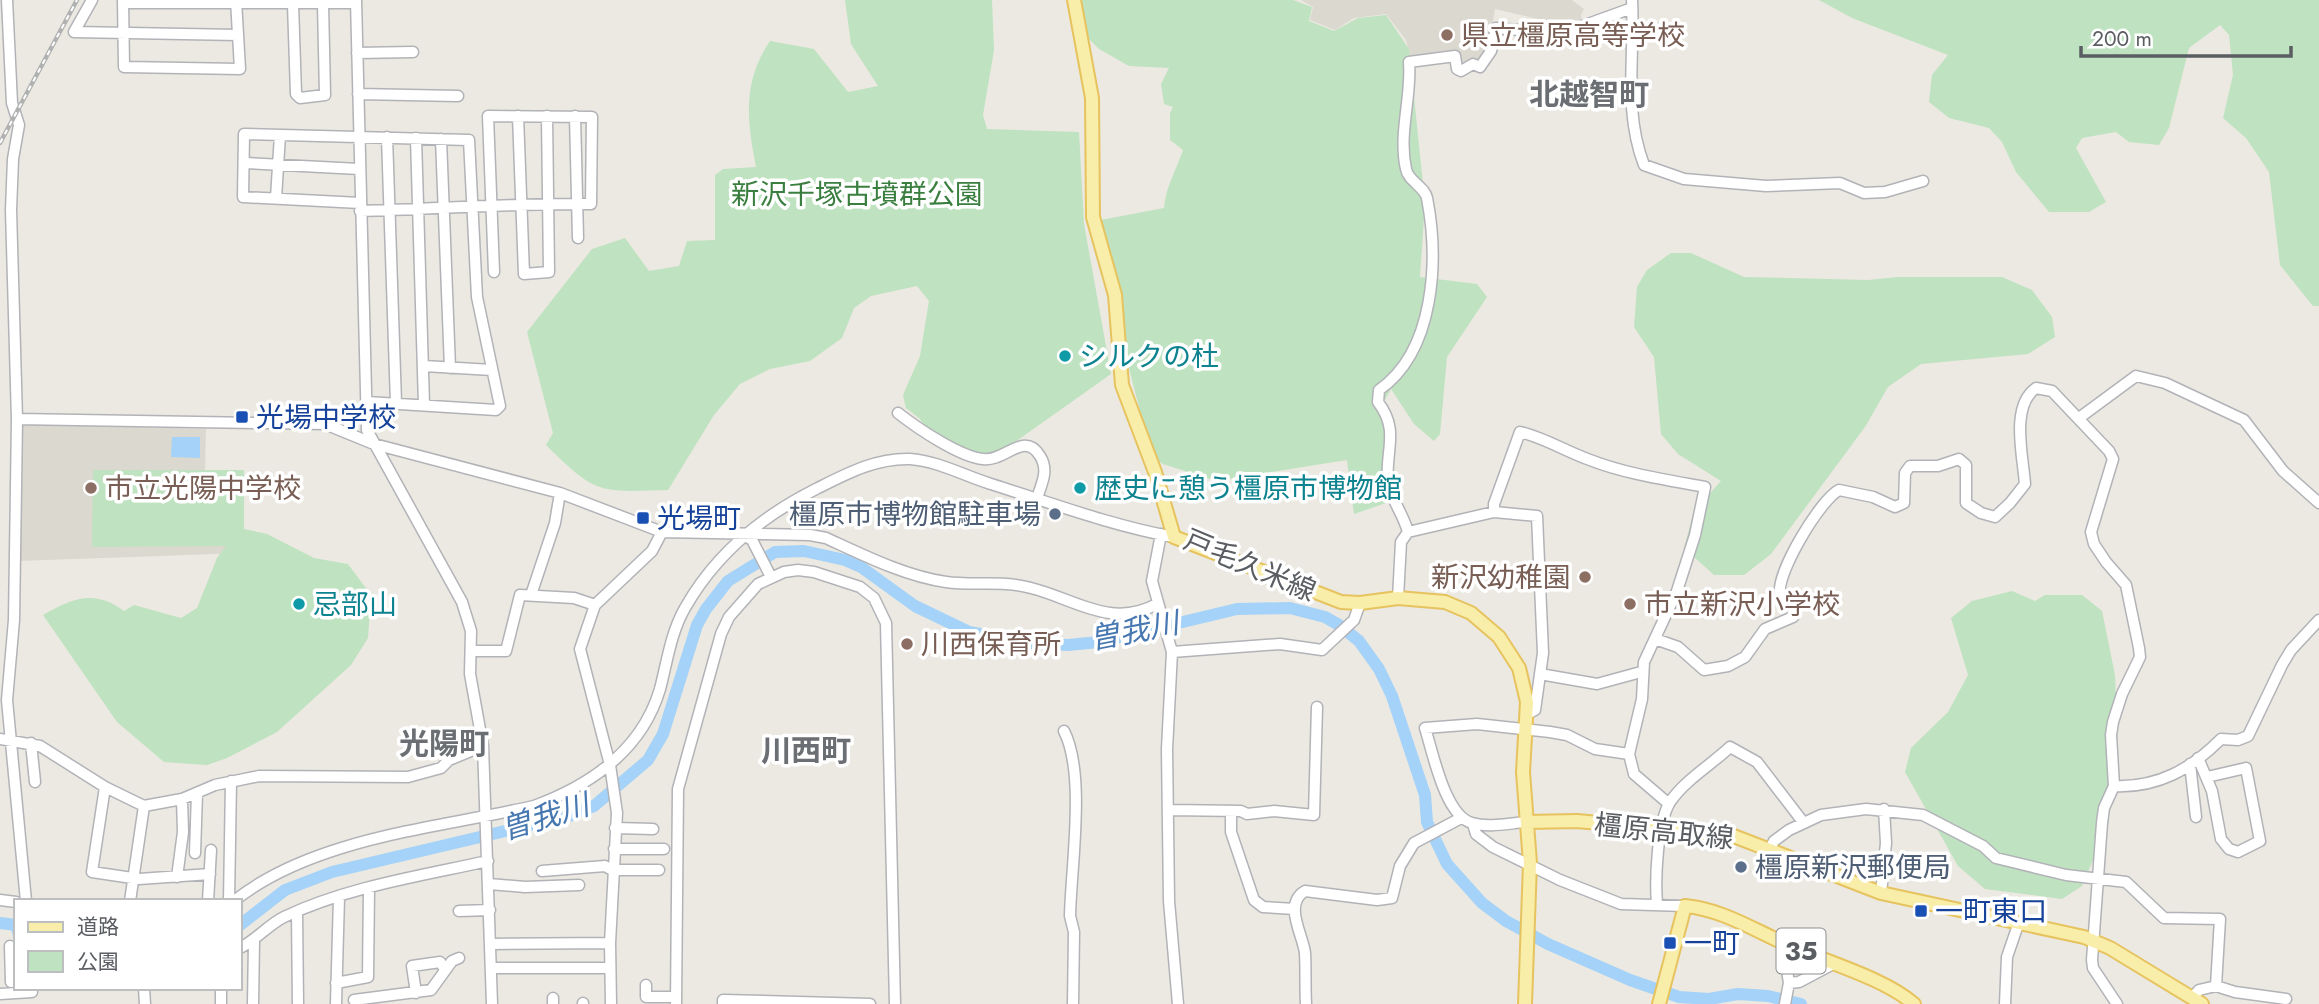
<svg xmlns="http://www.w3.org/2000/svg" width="2319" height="1004" font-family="Jost,'Noto Sans JP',sans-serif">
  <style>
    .education { fill: #dbd8cf }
    .green { fill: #bfe2c0 }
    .water { fill: #a4d2f8 }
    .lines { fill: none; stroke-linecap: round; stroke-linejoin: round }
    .stream { stroke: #a4d2f8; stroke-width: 2 }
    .river { stroke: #a4d2f8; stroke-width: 12 }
    .minor-casing { stroke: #b2b3b8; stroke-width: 13 }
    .major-casing { stroke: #e6c35f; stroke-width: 16 }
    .minor { stroke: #fff; stroke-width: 10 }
    .major { stroke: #f8eda9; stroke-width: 12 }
    .rail-casing { stroke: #b0b1b1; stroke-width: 4.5 }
    .rail { stroke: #fff; stroke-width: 2; stroke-dasharray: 5; stroke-linecap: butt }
    .education-dot { fill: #8d6e63; stroke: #fff; stroke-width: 2.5 }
    .culture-dot { fill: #0f9aa8; stroke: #fff; stroke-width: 2.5 }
    .transit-dot { fill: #1a4fb4; stroke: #fff; stroke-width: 2.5 }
    .service-dot { fill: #5c6f8a; stroke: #fff; stroke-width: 2.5 }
    .labels { text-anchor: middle; stroke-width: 7; stroke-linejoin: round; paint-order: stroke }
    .shield { fill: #fff; stroke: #8c8e90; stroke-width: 2 }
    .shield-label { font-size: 26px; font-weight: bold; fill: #5a5d61 }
    .education-label { font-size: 28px; fill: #785e54; stroke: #fff; text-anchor: start }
    .park-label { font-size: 28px; fill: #3a7f3f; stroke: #fff }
    .culture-label { font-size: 28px; fill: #0d838f; stroke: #fff; text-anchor: start }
    .transit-label { font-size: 28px; fill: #164399; stroke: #fff; text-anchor: start }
    .service-label { font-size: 28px; fill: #4e5e75; stroke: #fff; text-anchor: end }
    .street-label { font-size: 28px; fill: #5a5d61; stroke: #fff }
    .neighbourhood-label { font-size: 30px; font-weight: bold; fill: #6b6e73; stroke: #fff }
    .water-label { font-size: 30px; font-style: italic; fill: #4778b1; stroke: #fff }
  </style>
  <rect width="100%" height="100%" fill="#ebe9e1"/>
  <path class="education" d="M 1301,0 L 1572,0 L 1584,9 L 1581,15 L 1582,22 L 1560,24 L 1495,9 L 1488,49 L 1483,60 L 1460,68 L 1458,52 L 1411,59 L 1406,40 L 1386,14 L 1354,18 L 1335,30 L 1310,20 L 1313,7 Z
    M 24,424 L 206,429 L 205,470 L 244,470 L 244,553 L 18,561 L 21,429 Z"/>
  <path class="green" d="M 845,0 L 992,0 L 994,50 L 983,115 L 987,129 L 1079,132 L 1084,224 L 1111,374 L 991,459 C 971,455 956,443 936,441 L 919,418 L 906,408 L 903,395 L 920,356 L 929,301 L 917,286 L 871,296 L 854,308 L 842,338 L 810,361 L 770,369 L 740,384 L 714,415 L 668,490 C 599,492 596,495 546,445 L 553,433 L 527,332 L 592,249 L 625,238 L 649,271 L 679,266 L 687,241 L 715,240 L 715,175 L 723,169 L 756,167 C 747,121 742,82 770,41 L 814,49 L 848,92 L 878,86 L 851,44 Z
    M 1079,0 L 1293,0 L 1312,7 L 1309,21 L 1334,31 L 1358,18 L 1386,15 L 1409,49 L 1425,203 L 1420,277 L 1477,284 L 1487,297 L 1447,357 L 1440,434 L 1434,441 L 1414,424 L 1391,389 L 1382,405 L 1388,425 L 1389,502 L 1354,514 L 1347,460 L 1216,481 L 1163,464 L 1152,457 L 1123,345 L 1123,310 L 1101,220 L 1164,208 C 1166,186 1176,171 1183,150 L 1170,140 L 1170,113 L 1173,107 L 1164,104 L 1161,84 L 1169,68 L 1129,66 L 1099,49 L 1083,33 Z
    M 1819,0 L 2319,0 L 2319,306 L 2313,306 L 2280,265 L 2269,172 L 2246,138 L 2223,118 L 2233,75 L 2229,35 L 2220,25 L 2189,48 L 2169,128 L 2159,145 L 2129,142 L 2116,132 L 2082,138 L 2076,148 L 2106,202 L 2089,212 L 2049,212 L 2016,172 L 2002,142 L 1989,128 L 1949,118 L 1929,102 L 1932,75 L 1948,55 L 1852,18 Z
    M 1671,253 L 1691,253 L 1744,277 L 1868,280 L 1898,277 L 2002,277 L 2032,290 L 2052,317 L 2055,337 L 2028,354 L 1921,364 L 1888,387 L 1865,427 L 1771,554 L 1744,575 L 1714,575 L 1684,548 L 1694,511 L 1721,481 L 1678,454 L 1661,434 L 1654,357 L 1634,327 L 1637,287 L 1647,270 Z
    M 93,470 L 244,470 L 244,529 L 267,534 L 314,558 L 348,564 L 371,595 L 368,638 L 351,665 L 277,732 L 227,758 L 207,765 L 164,762 L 117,722 L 43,615 C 73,598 94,589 124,611 L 134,605 L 181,618 L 197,608 L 217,558 L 226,546 L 92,547 Z
    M 2012,591 L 2035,601 L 2045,595 L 2082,595 L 2102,611 L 2115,675 L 2119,779 L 2109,799 L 2109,822 L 2082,886 L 2062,899 L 1985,889 L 1958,866 L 1905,772 L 1911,748 L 1948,712 L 1968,675 L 1951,618 L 1972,601 Z"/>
  <path class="water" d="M 172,437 L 200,437 L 200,458 L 171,457 Z"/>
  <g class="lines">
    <path class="stream" d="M 11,925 L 14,936"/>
    <path class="river" d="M 0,923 L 16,925
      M 240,925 L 285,890 L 332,872 L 573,815 L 594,806 L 648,760 L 663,734 L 697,625 L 706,609 L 728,581 L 775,552 L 804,551 L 845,560 L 861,567 L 915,606 L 969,632 L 1031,643 L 1068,645 L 1099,642 L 1237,609 L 1290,608 L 1325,617 L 1339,625 L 1359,641 L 1379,669 L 1392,696 L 1425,795 L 1427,822 L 1447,864 L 1482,903 L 1506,921 L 1548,944 L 1630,980 L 1679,997 L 1709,999 L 1738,994 L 1768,996 L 1801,1004"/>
    <g class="minor-casing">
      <path id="minor" d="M 7,0 L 12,103 L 19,125 L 13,159 L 11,210 L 17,419 L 14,620 L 7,700 L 26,901
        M 92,0 L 74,32 L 238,35
        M 123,0 L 124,67 L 240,69 L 236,0
        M 356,0 L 367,430 L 462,602 L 471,631 L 470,674 L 483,746 L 492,1004
        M 1632,0 C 1635,57 1623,110 1644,165 L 1684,179 L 1766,186 L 1840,183 L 1864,193 L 1885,192 L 1923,181
        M 123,3 L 356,3
        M 293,4 L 296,94 L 300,98 L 325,95 L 323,4
        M 357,53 L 413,52
        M 358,94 L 458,96
        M 518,116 L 524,274 L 549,272 L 547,116
        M 575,116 L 578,238
        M 387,137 L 396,403
        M 416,138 L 424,405
        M 441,139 L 450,368
        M 245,163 L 359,169
        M 276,198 L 280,135
        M 360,203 L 243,197 L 244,134 L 469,140 L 477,297 L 500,406 L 496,410 L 367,402
        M 360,211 C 437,209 514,203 591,204 L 592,117 L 488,116 L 494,272
        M 424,366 L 492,370
        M 898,413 C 917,428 960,457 983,459 C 1005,462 1024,430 1040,456 C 1049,470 1042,483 1037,498
        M 2079,418 L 2136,376 L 2165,383 L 2244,420 L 2283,471 L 2319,503
        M 17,419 L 325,424 L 374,444 L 560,493 L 662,532 L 810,535 L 826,538 C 863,555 905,576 946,582 C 974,586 1003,580 1031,588 C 1075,599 1111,629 1157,604
        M 1494,512 L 1494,504 L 1520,432 C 1545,438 1565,451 1590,460 C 1626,474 1667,480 1705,487 L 1695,535 L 1677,591 L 1644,662 L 1642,699 L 1629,754 L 1634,774 L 1669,804
        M 1408,532 C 1403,513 1391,500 1388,482 C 1385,450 1400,431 1378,402 L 1379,390 C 1435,351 1439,260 1427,198 C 1425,187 1408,181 1406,169 C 1398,133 1412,97 1409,62 L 1455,56 L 1457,69 L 1461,71 L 1473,64 L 1480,67 L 1491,51 L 1496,28 L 1528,31 L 1574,29 L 1632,8
        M 1161,534 L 1152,581 L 1172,652 L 1167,749 L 1169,901 L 1178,1004
        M 743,535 L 752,540 L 771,577
        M 531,595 L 555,523 L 560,493
        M 1398,598 L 1401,542 L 1408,532 L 1494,512 L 1537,516 L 1543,653 L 1535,710 L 1527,714
        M 1655,639 L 1678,647 L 1704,670 L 1728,666 L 1745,657 L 1765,629 L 1793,617 L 1796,611 L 1780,593 C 1777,572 1820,500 1839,490 L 1873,497 L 1895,507 L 1904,503 L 1905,473 L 1910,466 L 1938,466 L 1959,459 L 1966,465 L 1966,503 L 1981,513 L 1995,517 L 2010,503 L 2025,484 C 2023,456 2010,406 2036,388 L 2052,391 L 2109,451 L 2113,459 L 2091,532 L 2094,544 L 2106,562 L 2126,585 L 2139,648 L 2140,657 L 2122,694 L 2113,722 L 2111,735 L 2114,786 L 2104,808 L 2102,823 L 2092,960 L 2093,968 L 2117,1004
        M 471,651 L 506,651 L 520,595 L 574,598 L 595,605
        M 1172,652 L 1280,644 L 1322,650 L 1354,620 L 1360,603
        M 1540,674 L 1597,684 L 1641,672
        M 1064,731 C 1086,774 1071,866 1070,916 L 1074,932 L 1073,1004
        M 0,739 L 40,746 L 105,787 L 144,806 L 182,799 L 215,785 L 259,776 L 408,777 L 441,768 L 449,760 L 483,746
        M 31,743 L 35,782
        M 2198,758 L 2212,791 L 2221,839 L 2229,849 L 2238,852 L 2260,841 L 2246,768 L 2207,777
        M 2190,764 L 2196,817
        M 2114,786 C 2158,788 2191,769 2221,739 L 2238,740 L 2248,736 L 2282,665 L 2291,650 L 2319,620
        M 105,787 L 92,872 L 139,879 L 210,874
        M 1169,810 L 1241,811 L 1247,814 L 1274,811 L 1314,815 L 1317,707
        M 1231,812 L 1231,832 L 1254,900 L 1263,907 L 1295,909
        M 1527,822 C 1510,823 1489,828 1472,823 C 1445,816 1433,753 1425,728 L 1477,724 L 1550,732 L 1567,735 L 1595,749 L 1629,754
        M 1473,824 L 1476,834 L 1493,847 L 1560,880 L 1621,904 L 1685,906
        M 615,828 L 653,829
        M 614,849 L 664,849
        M 1770,849 L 1774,841 L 1789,830 L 1821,815 L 1866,809 L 1923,815 L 1983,846 L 1996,858 L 2066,875 L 2126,882 L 2164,918 L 2220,919 L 2216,986 L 2199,990 L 2192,998
        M 195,853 L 197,793
        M 542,871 L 605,866 L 612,870 L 659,870
        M 177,877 L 183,832 L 182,799
        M 489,884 L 525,887 L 579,885
        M 1881,893 L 1886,843 L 1884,809
        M 0,900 L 16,902
        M 130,901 L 144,806
        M 208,901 L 211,850
        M 229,901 L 231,781
        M 234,901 C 313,838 437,828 534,806 C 591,785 642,750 660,689 C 667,662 671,632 685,608 C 715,555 762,516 816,489 C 846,474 875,458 910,459 C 938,461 965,476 991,484 C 1051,503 1113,526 1174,537
        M 1657,904 C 1655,880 1657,823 1670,802 C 1685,780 1711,765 1730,747 L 1757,762 L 1803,822
        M 459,911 L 490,910
        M 297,913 L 298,1004
        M 492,944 L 610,943
        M 10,946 L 11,982
        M 240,948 C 256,940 268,925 284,917 C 347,887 420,876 488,861
        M 491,968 L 610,968
        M 336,983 L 368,977 L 369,888
        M 1789,983 L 1799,982 L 1833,964
        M 646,985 L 646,997 L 676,997
        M 2216,986 L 2235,992 L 2286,999
        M 144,988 L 145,1004
        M 416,993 L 412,966 L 440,962 L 445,969
        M 0,994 L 32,992
        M 354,1000 L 431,990 L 452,961 L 459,958
        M 221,1004 L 221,988
        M 253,1004 L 254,941
        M 336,1004 L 339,897
        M 553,1004 L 553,998
        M 583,1004 L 583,1003
        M 611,1004 L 610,943 L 617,813 L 610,765 L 580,649 L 595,605 L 652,551 L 662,532
        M 676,1004 L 678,789 L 721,634 L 729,617 L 758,584 L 784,572 L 798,570 L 814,572 L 860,587 L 874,598 L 886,623 L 895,1004
        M 723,1004 L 723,1000 L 870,1004
        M 1306,1004 C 1305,987 1306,970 1305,953 C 1303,935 1283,904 1305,891 L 1377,900 L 1392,898 L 1400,866 L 1414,843 L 1461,818
        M 1785,1004 L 1789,983 L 1784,951 L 1787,945
        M 2005,1004 L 2007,957 L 2019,922"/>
    </g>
    <g class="major-casing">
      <path id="major" d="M 1074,0 L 1092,98 L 1093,217 L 1115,295 L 1122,385 L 1155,472 L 1174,537 L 1341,602 L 1360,603 L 1398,598 L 1445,602 L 1471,613 L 1499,637 L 1519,668 L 1527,702 L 1523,772 L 1530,863 L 1525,1004
        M 1527,822 L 1577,821 L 1731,835 L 1881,893 L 2084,937 L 2110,948 L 2202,1004
        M 1659,1004 L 1685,906 C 1721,909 1754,930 1786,944 C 1825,962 1882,977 1914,1004"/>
    </g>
    <use href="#minor" class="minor"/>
    <use href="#major" class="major"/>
    <g class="rail-casing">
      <path id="rail" d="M 0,143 L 77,0"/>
    </g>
    <use href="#rail" class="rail"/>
  </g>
  <g class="education-dot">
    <circle cx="1447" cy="35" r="7"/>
    <circle cx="91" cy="488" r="7"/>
    <circle cx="1585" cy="577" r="7"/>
    <circle cx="1630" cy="604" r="7"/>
    <circle cx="907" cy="644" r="7"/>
  </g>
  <g class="culture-dot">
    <circle cx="1065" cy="356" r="7"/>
    <circle cx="1080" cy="488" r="7"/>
    <circle cx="299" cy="604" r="7"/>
  </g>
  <g class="transit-dot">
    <rect x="235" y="410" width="14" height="14" rx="3.5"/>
    <rect x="636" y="511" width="14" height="14" rx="3.5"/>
    <rect x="1914" y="904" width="14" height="14" rx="3.5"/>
    <rect x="1663" y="936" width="14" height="14" rx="3.5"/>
  </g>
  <g class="service-dot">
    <circle cx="1055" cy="514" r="7"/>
    <circle cx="1741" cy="867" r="7"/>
  </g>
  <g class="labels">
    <rect class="shield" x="1776.5" y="928.5" width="49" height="45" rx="5"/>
    <g class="shield-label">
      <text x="1801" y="960">35</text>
    </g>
    <g class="education-label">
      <text x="1461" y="45">県立橿原高等学校</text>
      <text x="105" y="498">市立光陽中学校</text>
      <text x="1571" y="587" text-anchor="end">新沢幼稚園</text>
      <text x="1644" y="614">市立新沢小学校</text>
      <text x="921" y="654">川西保育所</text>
    </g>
    <g class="park-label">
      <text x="857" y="204">新沢千塚古墳群公園</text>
    </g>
    <g class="culture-label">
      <text x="1079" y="366">シルクの杜</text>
      <text x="1094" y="498">歴史に憩う橿原市博物館</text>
      <text x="313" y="614">忌部山</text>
    </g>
    <g class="transit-label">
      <text x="256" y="427">光場中学校</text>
      <text x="657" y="528">光場町</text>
      <text x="1935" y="921">一町東口</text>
      <text x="1684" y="953">一町</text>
    </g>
    <g class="service-label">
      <text x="1041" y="524">橿原市博物館駐車場</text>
      <text x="1755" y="877" text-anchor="start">橿原新沢郵便局</text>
    </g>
    <g class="street-label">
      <text transform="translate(1250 565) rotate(23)" y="10">戸毛久米線</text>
      <text transform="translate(1664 831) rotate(6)" y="10">橿原高取線</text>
    </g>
    <g class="neighbourhood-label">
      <text x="1589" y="105">北越智町</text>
      <text x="444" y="754">光陽町</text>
      <text x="806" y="761">川西町</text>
    </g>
    <g class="water-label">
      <text transform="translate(1134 631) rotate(-11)" y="10">曽我川</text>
      <text transform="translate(545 817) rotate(-17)" y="10">曽我川</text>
    </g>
  </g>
  <rect x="14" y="899" width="228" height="91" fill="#ffffff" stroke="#bdbec0" stroke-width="2"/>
  <rect x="28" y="922" width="35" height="10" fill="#f8eda9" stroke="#bdbec0" stroke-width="2"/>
  <text x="77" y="934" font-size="21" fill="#5a5d61">道路</text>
  <rect x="28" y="951" width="35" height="21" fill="#bfe2c0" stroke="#bdbec0" stroke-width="2"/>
  <text x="77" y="969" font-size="21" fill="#5a5d61">公園</text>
  <path d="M2081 46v10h210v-10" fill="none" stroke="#5a5d61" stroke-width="3.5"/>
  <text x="2092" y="46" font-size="21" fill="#5a5d61" stroke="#ffffff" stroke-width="5" paint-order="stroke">200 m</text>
</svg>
